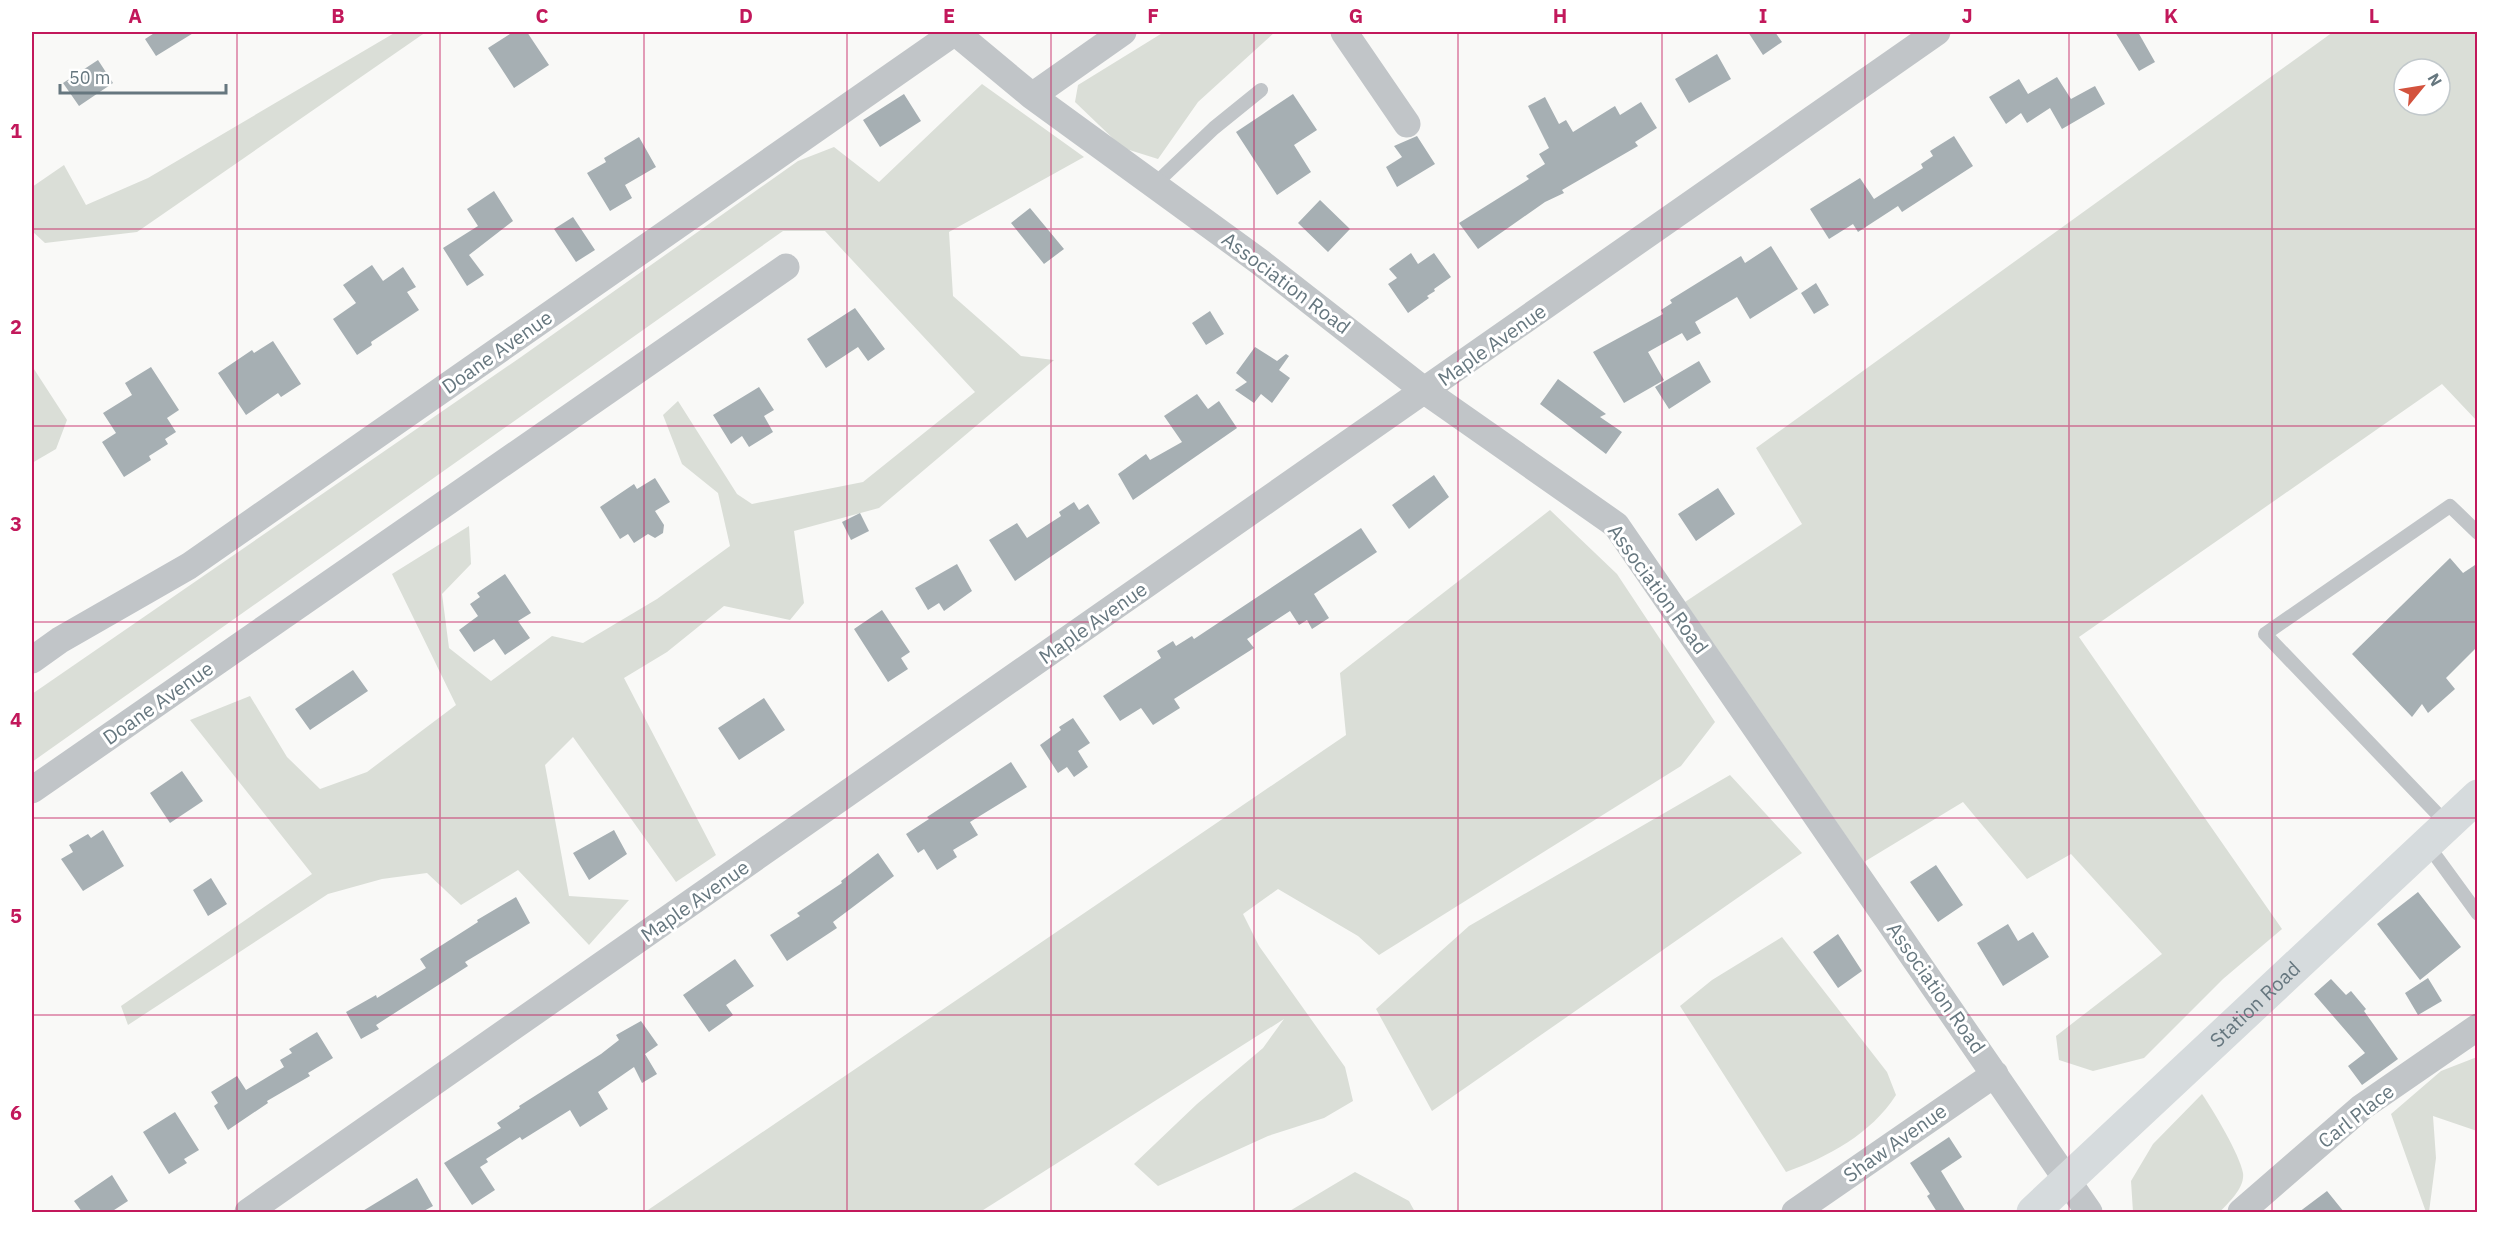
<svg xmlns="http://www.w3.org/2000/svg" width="2509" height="1244" font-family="'IBM Plex Sans',sans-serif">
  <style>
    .green { fill: #daded7; fill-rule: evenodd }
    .building { fill: #a6afb3 }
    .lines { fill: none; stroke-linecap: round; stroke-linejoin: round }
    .lane { stroke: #c1c5c8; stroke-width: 14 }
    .street { stroke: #c1c5c8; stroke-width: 27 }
    .secondary { stroke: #d6dbdd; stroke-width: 33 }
    .grid { fill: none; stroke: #c2185b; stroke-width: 1.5; stroke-opacity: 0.55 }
    .labels { text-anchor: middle; stroke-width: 6; stroke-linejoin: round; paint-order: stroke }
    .street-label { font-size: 20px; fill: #66777f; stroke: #fff }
    .neatline { fill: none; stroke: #c2185b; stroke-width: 2 }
    .grid-label { font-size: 20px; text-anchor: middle; font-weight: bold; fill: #c2185b }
  </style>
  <rect width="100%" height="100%" fill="#f9f9f7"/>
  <path class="green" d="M 396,32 L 426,32 L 137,232 L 45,243 L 32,231 L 32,187 L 64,165 L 86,205 L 148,178 Z
    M 1164,32 L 1275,32 L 1198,102 L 1158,159 L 1123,148 L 1075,102 L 1078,85 Z
    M 2333,32 L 2477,32 L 2477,421 L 2442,384 L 2079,637 L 2282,929 L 2223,979 L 2144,1058 L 2093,1071 L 2059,1060 L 2056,1036 L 2162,954 L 2071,854 L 2027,879 L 1963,802 L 1864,862 L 1685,602 L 1802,524 L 1756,448 ZM 2404,69 L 2440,69 L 2440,105 L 2404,105 Z
    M 982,84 L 1084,157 L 949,232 L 953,296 L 1021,356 L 1054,360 L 879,508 L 794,531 L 804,603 L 790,620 L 724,606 L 667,652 L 624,678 L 716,855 L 676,882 L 573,737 L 545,765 L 569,896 L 629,900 L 589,945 L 518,870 L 461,905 L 427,873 L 382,879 L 328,894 L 128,1025 L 121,1006 L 312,874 L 190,720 L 250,696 L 287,757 L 320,789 L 367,772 L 456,705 L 392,574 L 469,526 L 471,564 L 442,594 L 449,648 L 491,681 L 552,636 L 583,643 L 657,599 L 730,546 L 718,493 L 682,464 L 663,415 L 678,401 L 737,494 L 752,504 L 863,482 L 975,392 L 825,231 L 783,231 L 32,762 L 32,694 L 521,357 L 798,161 L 834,147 L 879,182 Z
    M 32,366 L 67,420 L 56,449 L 32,463 Z
    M 1550,510 L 1617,574 L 1715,722 L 1681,766 L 1379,955 L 1358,936 L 1278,889 L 1243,914 L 1259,946 L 1345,1067 L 1353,1101 L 1324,1118 L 1268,1136 L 1158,1186 L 1134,1164 L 1197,1104 L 1263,1048 L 1284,1019 L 980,1212 L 645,1212 L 1346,735 L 1340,673 Z
    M 1730,775 L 1802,853 L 1432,1111 L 1376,1009 L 1469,926 Z
    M 1782,937 L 1887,1072 L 1896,1095 C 1871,1134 1828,1157 1786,1172 L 1680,1006 L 1712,980 Z
    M 2477,1057 L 2477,1131 L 2433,1116 L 2436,1158 L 2429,1212 L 2426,1212 L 2391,1114 L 2441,1071 Z
    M 2202,1094 C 2213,1110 2240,1155 2243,1173 C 2245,1188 2229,1202 2220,1212 L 2133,1212 L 2131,1181 L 2153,1144 Z
    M 1355,1172 L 1409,1201 L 1415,1212 L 1288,1212 Z"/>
  <path class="building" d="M 156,32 L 195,32 L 156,56 L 145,39 Z
    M 513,32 L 527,32 L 549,65 L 514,88 L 488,48 Z
    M 1748,32 L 1775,32 L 1782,42 L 1763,55 Z
    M 2115,32 L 2138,32 L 2155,62 L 2139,71 Z
    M 1717,54 L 1731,79 L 1689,103 L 1675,79 Z
    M 98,60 L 113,83 L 79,106 L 63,83 Z
    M 2057,77 L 2071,99 L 2095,86 L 2105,104 L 2062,129 L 2050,108 L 2027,123 L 2021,113 L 2006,124 L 1989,97 L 2019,79 L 2028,94 Z
    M 904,94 L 921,121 L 880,147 L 863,120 Z
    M 1293,94 L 1317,130 L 1294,145 L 1311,172 L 1277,195 L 1236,132 Z
    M 1545,97 L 1559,124 L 1566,120 L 1573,132 L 1615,106 L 1620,115 L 1641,102 L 1657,128 L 1635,142 L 1638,146 L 1562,190 L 1564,193 L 1545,202 L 1478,249 L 1459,223 L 1529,179 L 1526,176 L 1545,164 L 1539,154 L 1549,148 L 1528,106 Z
    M 1417,136 L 1435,164 L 1397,187 L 1386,167 L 1402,157 L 1394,146 Z
    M 1954,136 L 1973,166 L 1902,212 L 1898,206 L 1858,232 L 1853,224 L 1829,239 L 1810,209 L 1860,178 L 1874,199 L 1923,168 L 1921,164 L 1933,156 L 1930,151 Z
    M 639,137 L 656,167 L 625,185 L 632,198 L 610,211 L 587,173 L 606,162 L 604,158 Z
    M 494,191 L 513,221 L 469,255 L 484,275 L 467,286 L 443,248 L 478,226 L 467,209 Z
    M 1320,200 L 1350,229 L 1328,252 L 1298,223 Z
    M 1030,208 L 1064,249 L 1044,264 L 1011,223 Z
    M 573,217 L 595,250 L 576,262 L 554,229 Z
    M 1771,246 L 1798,289 L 1750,319 L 1737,297 L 1695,322 L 1701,333 L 1687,341 L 1682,333 L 1648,352 L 1664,380 L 1624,403 L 1593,352 L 1663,314 L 1661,310 L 1672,303 L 1670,300 L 1741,256 L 1745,263 Z
    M 1411,253 L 1418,264 L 1434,253 L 1451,277 L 1434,289 L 1435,291 L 1427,296 L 1429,298 L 1408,313 L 1388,284 L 1397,278 L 1389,269 Z
    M 372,265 L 383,281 L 403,267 L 416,287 L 407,292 L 419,310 L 371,342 L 372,345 L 357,355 L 333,319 L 356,303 L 343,285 Z
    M 1816,283 L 1829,305 L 1814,314 L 1801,293 Z
    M 855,308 L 885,349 L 868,361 L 858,347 L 826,368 L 807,339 Z
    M 1210,311 L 1224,334 L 1206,345 L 1192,323 Z
    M 273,341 L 301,384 L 281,397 L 278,393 L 246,415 L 218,373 L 252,350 L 254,353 Z
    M 1255,347 L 1277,361 L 1286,354 L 1289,356 L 1279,370 L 1290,378 L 1272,403 L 1261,394 L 1254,403 L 1235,390 L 1247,382 L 1236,373 Z
    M 1699,361 L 1711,382 L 1669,409 L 1655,387 Z
    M 151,367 L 179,410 L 167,418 L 176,432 L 165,439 L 168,444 L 149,456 L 151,460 L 124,477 L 102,442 L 116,433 L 103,413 L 132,395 L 125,383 Z
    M 1558,379 L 1606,414 L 1600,417 L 1622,432 L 1606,454 L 1540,404 Z
    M 759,387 L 774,410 L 764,416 L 773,432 L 749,447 L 742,436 L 731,444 L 713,415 Z
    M 1197,394 L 1208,409 L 1219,401 L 1237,428 L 1133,500 L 1118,474 L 1146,454 L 1150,460 L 1182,442 L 1164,416 Z
    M 1434,475 L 1449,497 L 1409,529 L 1392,505 Z
    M 655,478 L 670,502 L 655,511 L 664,525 L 663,533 L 655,538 L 648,534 L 634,543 L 628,534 L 620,539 L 600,507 L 634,484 L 637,489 Z
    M 1718,488 L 1735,514 L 1696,541 L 1678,514 Z
    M 1074,502 L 1079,510 L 1088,504 L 1100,523 L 1015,581 L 989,540 L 1017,523 L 1027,538 L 1061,516 L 1059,512 Z
    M 860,513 L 869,531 L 851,540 L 842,522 Z
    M 1361,528 L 1377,552 L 1314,594 L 1329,618 L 1312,629 L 1307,620 L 1299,625 L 1290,611 L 1247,639 L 1254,648 L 1174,699 L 1180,708 L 1153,725 L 1141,708 L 1120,721 L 1103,696 L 1161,658 L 1157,651 L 1173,641 L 1176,646 L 1192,636 L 1194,639 Z
    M 2450,558 L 2463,573 L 2478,563 L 2478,646 L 2446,678 L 2455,689 L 2428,713 L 2422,704 L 2412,717 L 2352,654 Z
    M 957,564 L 972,591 L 944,611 L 939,603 L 928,610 L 915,588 Z
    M 505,574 L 531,613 L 518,621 L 530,638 L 505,655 L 494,639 L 474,652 L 459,630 L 478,616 L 470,604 L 480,597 L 477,593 Z
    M 882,610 L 910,652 L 901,658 L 908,669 L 888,682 L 854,629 Z
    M 353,670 L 368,691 L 310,730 L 295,709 Z
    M 764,698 L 785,730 L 739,760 L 718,728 Z
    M 1073,718 L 1090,743 L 1078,751 L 1088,767 L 1074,777 L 1067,767 L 1058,773 L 1040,745 L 1061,730 L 1059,727 Z
    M 1011,762 L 1027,787 L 970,822 L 978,835 L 953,850 L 957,857 L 937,870 L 924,849 L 918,853 L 906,834 L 929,819 L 927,817 Z
    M 182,771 L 203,801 L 170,823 L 150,793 Z
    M 103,830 L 124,866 L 83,891 L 61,859 L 73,852 L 69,845 L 88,834 L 91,838 Z
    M 614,830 L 627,854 L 589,880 L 573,853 Z
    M 878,853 L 894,876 L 833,922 L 837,928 L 787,961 L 770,935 L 800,916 L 797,913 L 842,883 L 841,881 Z
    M 1936,865 L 1963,905 L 1938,922 L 1910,882 Z
    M 211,878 L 227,904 L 208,916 L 193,890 Z
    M 2418,892 L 2461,947 L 2420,980 L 2377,924 Z
    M 516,897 L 530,923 L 465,962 L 468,966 L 376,1025 L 379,1029 L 361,1039 L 346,1012 L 376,995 L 377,998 L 426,968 L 420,959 L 478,922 L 477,920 Z
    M 2008,924 L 2018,941 L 2033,932 L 2049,957 L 2003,986 L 1977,943 Z
    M 1838,934 L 1862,971 L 1838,988 L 1813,952 Z
    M 735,959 L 754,986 L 726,1005 L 733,1015 L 709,1032 L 683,995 Z
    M 2428,978 L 2442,1001 L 2418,1015 L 2405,993 Z
    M 2331,979 L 2346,995 L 2351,991 L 2366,1009 L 2364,1011 L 2398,1059 L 2362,1085 L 2348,1066 L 2365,1053 L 2314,994 Z
    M 641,1021 L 658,1045 L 645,1054 L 657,1074 L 642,1083 L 634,1067 L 598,1092 L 608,1109 L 580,1127 L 570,1110 L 522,1140 L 520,1137 L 486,1159 L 488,1162 L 480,1167 L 495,1190 L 472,1205 L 444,1163 L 501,1128 L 497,1123 L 520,1108 L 519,1106 L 601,1054 L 619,1040 L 616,1035 Z
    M 317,1032 L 333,1058 L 308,1073 L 310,1076 L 267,1101 L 268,1103 L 228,1130 L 214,1106 L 218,1103 L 211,1092 L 237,1076 L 246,1090 L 284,1067 L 280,1060 L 292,1053 L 289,1049 Z
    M 175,1112 L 199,1150 L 184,1159 L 187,1163 L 169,1174 L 143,1132 Z
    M 1949,1137 L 1962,1157 L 1941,1171 L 1966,1212 L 1937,1212 L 1927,1196 L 1930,1194 L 1910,1163 Z
    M 112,1175 L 128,1201 L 111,1212 L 82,1212 L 74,1201 Z
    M 417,1178 L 433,1206 L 422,1212 L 361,1212 Z
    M 2327,1191 L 2344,1212 L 2299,1212 Z"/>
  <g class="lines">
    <path class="lane" d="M 1154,185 L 1214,128 L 1261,90
      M 2447,824 L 2265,634 L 2450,506 L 2478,533
      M 2427,844 L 2478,914"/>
    <path class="street" d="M 1344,32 L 1407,124
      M 1032,96 L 1123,32
      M 32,660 L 60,640 L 189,566 L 955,32 L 1032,96 L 1260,262 L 1425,391 L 1616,525 L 2089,1212
      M 32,790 L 786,267
      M 248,1212 L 1937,32
      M 1795,1212 L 1995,1074
      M 2241,1212 L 2362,1107 L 2478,1027"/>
    <path class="secondary" id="s1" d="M 2033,1212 L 2478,796"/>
  </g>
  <path class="grid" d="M 237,32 L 237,1212M 440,32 L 440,1212M 644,32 L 644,1212M 847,32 L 847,1212M 1051,32 L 1051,1212M 1254,32 L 1254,1212M 1458,32 L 1458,1212M 1662,32 L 1662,1212M 1865,32 L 1865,1212M 2069,32 L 2069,1212M 2272,32 L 2272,1212M 32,229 L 2478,229M 32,426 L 2478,426M 32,622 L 2478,622M 32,818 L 2478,818M 32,1015 L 2478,1015"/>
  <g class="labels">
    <g class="street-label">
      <text transform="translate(1286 283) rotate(37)" y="7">Association Road</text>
      <text transform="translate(1492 345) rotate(-35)" y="7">Maple Avenue</text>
      <text transform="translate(497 352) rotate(-35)" y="7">Doane Avenue</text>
      <text transform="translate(1658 589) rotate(54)" y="7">Association Road</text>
      <text transform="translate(1093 623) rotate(-35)" y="7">Maple Avenue</text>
      <text transform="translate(158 703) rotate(-35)" y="7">Doane Avenue</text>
      <text transform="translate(695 901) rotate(-35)" y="7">Maple Avenue</text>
      <text transform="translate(1936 988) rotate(55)" y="7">Association Road</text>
      <text dy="7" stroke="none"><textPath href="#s1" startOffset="304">Station Road</textPath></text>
      <text transform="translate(2356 1116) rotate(-38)" y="7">Carl Place</text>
      <text transform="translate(1895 1143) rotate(-35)" y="7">Shaw Avenue</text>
    </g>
  </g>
  <rect width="2509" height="1244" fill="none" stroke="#ffffff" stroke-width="66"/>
  <g transform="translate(2422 87) rotate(60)"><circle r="28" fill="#ffffff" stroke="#c2c9cc" stroke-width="1.5"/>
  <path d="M0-4.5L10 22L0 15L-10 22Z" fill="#d3523d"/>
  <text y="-9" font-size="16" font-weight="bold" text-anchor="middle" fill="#66777f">N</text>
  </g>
  <path d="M60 84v9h166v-9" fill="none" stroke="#66777f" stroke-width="3"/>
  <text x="69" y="84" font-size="18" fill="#66777f" stroke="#ffffff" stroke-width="4.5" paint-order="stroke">50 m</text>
  <rect x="33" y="33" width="2443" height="1178" class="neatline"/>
  <g class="grid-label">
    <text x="135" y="23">A</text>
    <text x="338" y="23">B</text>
    <text x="542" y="23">C</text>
    <text x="746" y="23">D</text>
    <text x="949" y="23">E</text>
    <text x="1153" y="23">F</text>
    <text x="1356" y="23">G</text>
    <text x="1560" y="23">H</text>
    <text x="1763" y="23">I</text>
    <text x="1967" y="23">J</text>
    <text x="2171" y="23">K</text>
    <text x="2374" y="23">L</text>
    <text x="16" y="138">1</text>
    <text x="16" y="334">2</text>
    <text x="16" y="531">3</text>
    <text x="16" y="727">4</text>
    <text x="16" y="923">5</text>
    <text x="16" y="1120">6</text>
  </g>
</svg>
